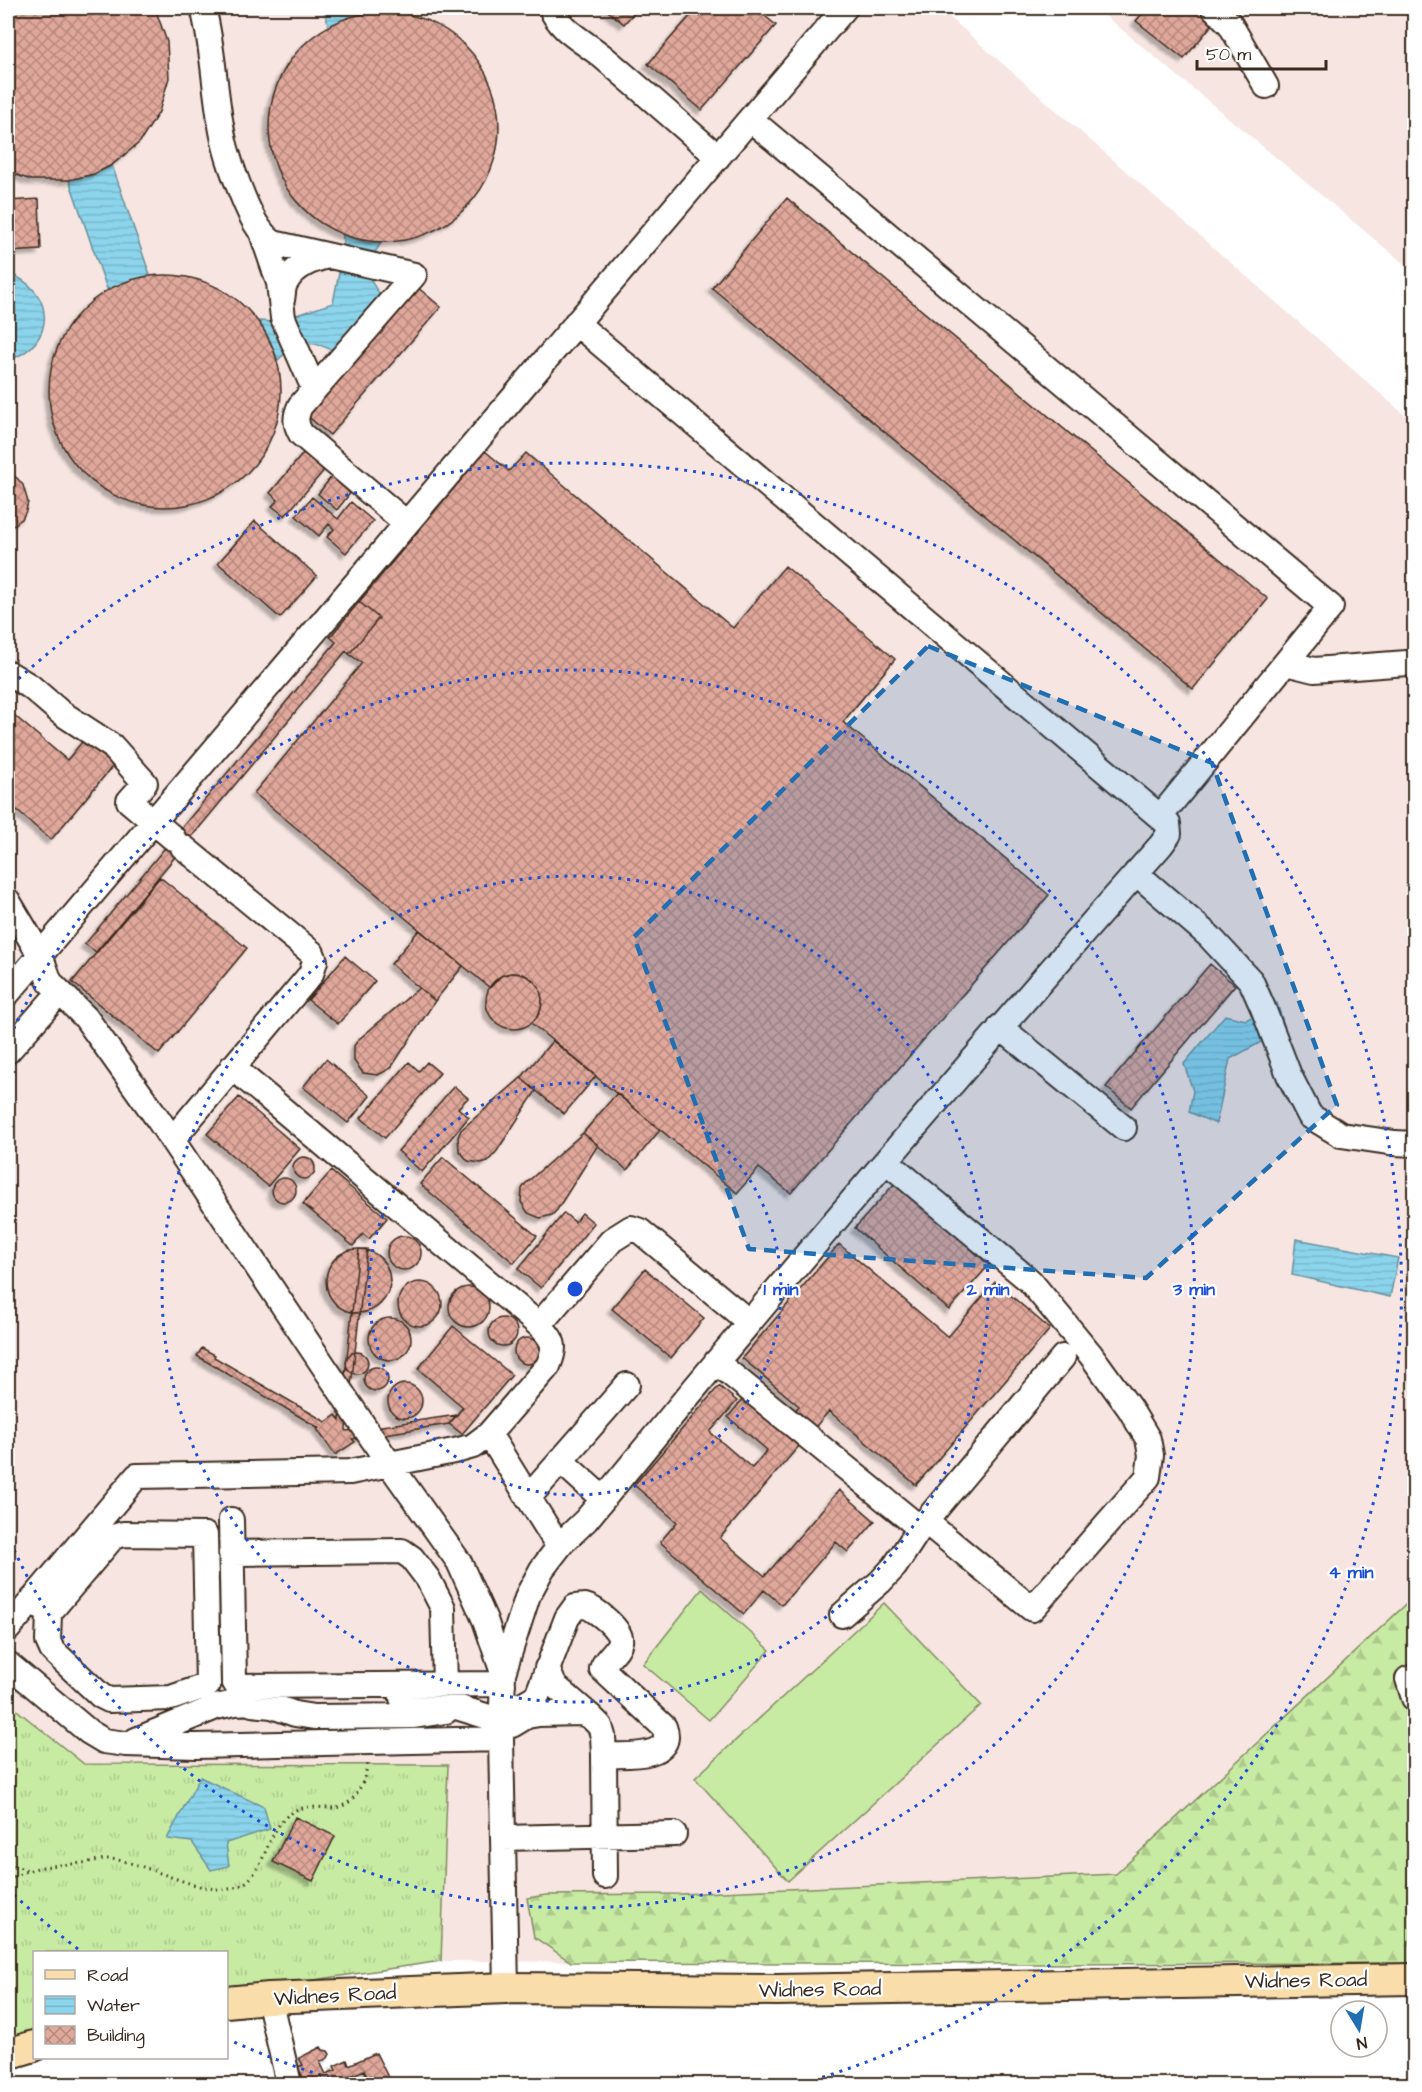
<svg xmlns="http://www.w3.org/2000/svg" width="1422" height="2092" font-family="'Architects Daughter',sans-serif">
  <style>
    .built { fill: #f6e5e1 }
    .grass { fill: url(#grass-tufts); stroke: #828a61; stroke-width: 1.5 }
    .forest { fill: url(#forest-firs); stroke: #828a61; stroke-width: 1.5 }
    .pitch { fill: #c8eba4; stroke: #828a61; stroke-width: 1.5 }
    .water { fill: url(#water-rules); stroke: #6b909a; stroke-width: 1.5 }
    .building { fill: url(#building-cross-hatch); stroke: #3b2a1e; stroke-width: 1.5; filter: url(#shadow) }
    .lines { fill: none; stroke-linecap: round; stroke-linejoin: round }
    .minor-casing { stroke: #3b2a1e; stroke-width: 28 }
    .major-casing { stroke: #3b2a1e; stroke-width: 34 }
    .path { stroke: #3b2a1e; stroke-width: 3; stroke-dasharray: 1.5 4.5; stroke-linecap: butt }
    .minor { stroke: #fff; stroke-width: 24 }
    .major { stroke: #f9deab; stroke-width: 30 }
    .marked { fill: #1f6fb2; fill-opacity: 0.2; stroke: #1f6fb2; stroke-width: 4.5; stroke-dasharray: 12 8; stroke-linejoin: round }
    .ring { fill: none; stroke: #1d4ed8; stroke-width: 3; stroke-dasharray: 3 6 }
    .labels { text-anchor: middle; stroke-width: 4.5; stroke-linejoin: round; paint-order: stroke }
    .street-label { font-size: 21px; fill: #3b2a1e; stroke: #fff }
    .centre { fill: #1d4ed8; stroke: #fff; stroke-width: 3 }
    .ring-label { font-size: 18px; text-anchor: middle; font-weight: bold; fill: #1d4ed8; stroke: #fff; stroke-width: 4.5; stroke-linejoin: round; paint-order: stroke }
  </style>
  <defs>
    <pattern id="grass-tufts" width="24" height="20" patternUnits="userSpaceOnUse" patternTransform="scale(1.5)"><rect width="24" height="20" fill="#c8eba4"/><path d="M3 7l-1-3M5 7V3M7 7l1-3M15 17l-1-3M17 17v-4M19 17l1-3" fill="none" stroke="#adca8d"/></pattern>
    <pattern id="forest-firs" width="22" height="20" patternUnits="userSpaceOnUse" patternTransform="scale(1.5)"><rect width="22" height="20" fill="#c8eba4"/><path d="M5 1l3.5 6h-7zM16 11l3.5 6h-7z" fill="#adca8d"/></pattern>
    <pattern id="water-rules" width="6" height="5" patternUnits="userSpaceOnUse" patternTransform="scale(1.5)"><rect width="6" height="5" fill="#8bd4ec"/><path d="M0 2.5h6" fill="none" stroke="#79b6ca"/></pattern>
    <pattern id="building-cross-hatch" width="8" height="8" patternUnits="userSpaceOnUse" patternTransform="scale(1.5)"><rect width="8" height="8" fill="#e0a79b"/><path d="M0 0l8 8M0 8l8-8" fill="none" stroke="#b7887e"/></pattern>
    <filter id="shadow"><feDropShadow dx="-4.5" dy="4.5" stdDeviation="1.5" flood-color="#0004"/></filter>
  </defs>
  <rect width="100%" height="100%" fill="#fff"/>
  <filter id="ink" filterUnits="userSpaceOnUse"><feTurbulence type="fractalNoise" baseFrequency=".0167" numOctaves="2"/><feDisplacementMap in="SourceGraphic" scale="12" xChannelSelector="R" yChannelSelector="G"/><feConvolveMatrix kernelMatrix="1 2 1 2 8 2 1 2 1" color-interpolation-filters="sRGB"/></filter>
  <g filter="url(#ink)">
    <path class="built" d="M 8,8 L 939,8 L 1414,423 L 1414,1597 L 1116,1874 L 1029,1964 L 441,1961 L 447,1765 L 84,1764 L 8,1703 Z
      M 1096,8 L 1414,8 L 1414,272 Z"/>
    <path class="grass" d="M 8,1703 L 84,1764 L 448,1765 L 441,1961 L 227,1993 L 226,1952 L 34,1952 L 34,2031 L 8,2039 Z"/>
    <path class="forest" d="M 1414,1597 L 1414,1668 L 1404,1679 L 1406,1712 L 1414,1728 L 1414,1963 L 1029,1964 L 571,1962 L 534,1937 L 527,1898 L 546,1895 L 680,1894 L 1116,1874 Z"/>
    <path class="pitch" d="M 702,1589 L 770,1650 L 709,1720 L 643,1664 Z
      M 884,1603 L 981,1705 L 788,1881 L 695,1778 Z"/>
    <path class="water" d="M 323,8 L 374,8 L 375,12 L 350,17 L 329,26 Z
      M 112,165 L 150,275 L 107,289 L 69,180 L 94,174 Z
      M 342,235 L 365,242 L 381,243 C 364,268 364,276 384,299 L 337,353 C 313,339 297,340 278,360 L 270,340 L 259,321 L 275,322 L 333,303 L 344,248 Z
      M 8,273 C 56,290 57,345 8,360 Z
      M 1277,1003 L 1285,1029 L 1230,1059 L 1216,1124 L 1189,1112 L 1193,1091 L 1184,1064 L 1225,1015 L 1246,1020 Z
      M 1296,1239 L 1398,1258 L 1390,1297 L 1292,1275 Z
      M 200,1777 L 264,1807 L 270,1829 L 226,1843 L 229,1866 L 211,1870 L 192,1842 L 167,1839 Z"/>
    <path class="building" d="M 8,8 L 155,8 L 167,42 L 169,78 L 159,112 L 140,142 L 112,165 L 94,174 L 69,180 L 31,180 L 8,172 Z
      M 604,8 L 638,8 L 624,24 Z
      M 697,8 L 755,8 L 776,25 L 702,110 L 648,64 Z
      M 1147,8 L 1199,8 L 1215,21 L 1184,59 L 1136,21 Z
      M269 127a115 115 0 1 1 230 0a115 115 0 1 1-230 0Z
      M 787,198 L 1268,599 L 1193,689 L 712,288 Z
      M 39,199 L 41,250 L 8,252 L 8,201 Z
      M49 391a116 116 0 1 1 232 0a116 116 0 1 1-232 0Z
      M 416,286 L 441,307 L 330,435 L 305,414 Z
      M 306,450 L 332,461 L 285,516 L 272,506 L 278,500 L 270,493 Z
      M 485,451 L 509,471 L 526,453 L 733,628 L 785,566 L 895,659 L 843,722 L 1049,895 L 791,1193 L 759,1168 L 737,1193 L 531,1023 L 536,1018 L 541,1009 L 542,998 L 539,987 L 532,979 L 522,974 L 511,973 L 501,976 L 490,988 L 254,793 L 362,663 L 349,654 L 379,618 L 359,602 Z
      M 8,473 L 17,478 L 23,485 L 28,502 L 26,511 L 22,519 L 8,529 Z
      M 332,476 L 355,487 L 337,510 L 318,494 Z
      M 312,497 L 338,519 L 351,502 L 373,521 L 346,553 L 327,537 L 334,529 L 329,524 L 319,536 L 296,516 Z
      M 255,521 L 317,576 L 280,618 L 218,563 Z
      M 359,602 L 379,618 L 349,654 L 346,651 L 96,952 L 85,944 L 336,642 L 330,637 Z
      M 8,710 L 67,760 L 87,736 L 117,761 L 51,840 L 8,803 Z
      M 160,877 L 247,948 L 159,1054 L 72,982 Z
      M 419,930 L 463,966 L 435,1001 L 391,964 Z
      M 345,956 L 375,981 L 338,1024 L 308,1000 Z
      M 1210,964 L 1235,985 L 1131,1108 L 1106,1087 Z
      M486 1001a28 28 0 1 1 56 0a28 28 0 1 1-56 0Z
      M 419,988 L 435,1001 L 391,1068 L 378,1075 L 363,1073 L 354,1061 L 354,1046 L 358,1040 Z
      M 553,1040 L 596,1076 L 564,1114 L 521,1078 Z
      M 326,1059 L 370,1096 L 348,1123 L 303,1087 Z
      M 409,1062 L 419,1071 L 427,1062 L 440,1073 L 385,1138 L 361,1118 Z
      M 521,1078 L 536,1091 L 497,1151 L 488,1161 L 481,1163 L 468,1161 L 459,1150 L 458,1137 L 461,1130 Z
      M 454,1086 L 468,1098 L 458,1108 L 469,1117 L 422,1172 L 398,1151 Z
      M 617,1093 L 660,1130 L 627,1170 L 583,1133 Z
      M 239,1097 L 300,1149 L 268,1186 L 207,1134 Z
      M 583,1133 L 598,1145 L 557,1210 L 552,1215 L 540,1218 L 528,1213 L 521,1202 L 522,1189 L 525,1184 Z
      M293 1168a11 11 0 1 1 22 0a11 11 0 1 1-22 0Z
      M 443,1157 L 537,1236 L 514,1263 L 420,1184 Z
      M 331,1171 L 387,1218 L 369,1239 L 363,1234 L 353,1246 L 303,1204 Z
      M272 1190a12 12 0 1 1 24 0a12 12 0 1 1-24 0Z
      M 896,1182 L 989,1265 L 949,1310 L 855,1228 Z
      M 564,1213 L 575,1222 L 582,1213 L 594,1223 L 541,1288 L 518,1269 Z
      M387 1253a17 17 0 1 1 34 0a17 17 0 1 1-34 0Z
      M 839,1244 L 948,1337 L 995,1282 L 1050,1329 L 916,1485 L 829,1411 L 720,1538 L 765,1576 L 839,1490 L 875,1521 L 848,1552 L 836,1542 L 782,1605 L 764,1590 L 744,1614 L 660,1542 L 677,1522 L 634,1485 L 719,1386 L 737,1401 L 710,1432 L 752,1468 L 767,1450 L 728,1417 L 752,1388 L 788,1419 L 799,1406 L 742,1358 Z
      M326 1281a32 32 0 1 1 64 0a32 32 0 1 1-64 0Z
      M 359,1249 L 367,1249 L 346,1429 L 347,1431 L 457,1415 L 449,1424 L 352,1439 L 355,1442 L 335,1455 L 317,1429 L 319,1428 L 197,1356 L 202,1348 L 215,1355 L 214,1357 L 326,1422 L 336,1415 L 340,1420 Z
      M 645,1269 L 704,1318 L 671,1358 L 612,1309 Z
      M398 1304a22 22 0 1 1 44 0a22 22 0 1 1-44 0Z
      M449 1307a20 20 0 1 1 40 0a20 20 0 1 1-40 0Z
      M369 1339a21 21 0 1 1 42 0a21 21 0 1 1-42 0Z
      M489 1332a14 14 0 1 1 28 0a14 14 0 1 1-28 0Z
      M 453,1326 L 512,1375 L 462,1434 L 449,1424 L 463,1407 L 418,1369 Z
      M514 1351a13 13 0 1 1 26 0a13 13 0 1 1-26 0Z
      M346 1363a11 11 0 1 1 22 0a11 11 0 1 1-22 0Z
      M364 1379a12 12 0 1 1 24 0a12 12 0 1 1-24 0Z
      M388 1401a17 17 0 1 1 34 0a17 17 0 1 1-34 0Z
      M 295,1817 L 335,1836 L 313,1881 L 273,1862 Z
      M 321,2047 L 323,2050 L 328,2051 L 330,2054 L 328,2058 L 320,2062 L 326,2074 L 336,2070 L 334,2066 L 347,2060 L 349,2065 L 376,2053 L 388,2077 L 371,2084 L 364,2070 L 333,2084 L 313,2084 L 312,2082 L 306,2084 L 298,2067 L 303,2065 L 299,2058 Z"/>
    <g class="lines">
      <g class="minor-casing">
        <path id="minor" d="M 203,8 C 214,49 214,93 223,136 C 227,157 235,177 243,197 C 250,214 258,232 273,243 L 414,275 L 300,406 C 295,417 295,424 301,434 L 406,523
          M 551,8 C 560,31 584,41 603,57 C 642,90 680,124 718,157
          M 1214,8 L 1230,24 L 1266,86
          M 750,119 L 845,8
          M 263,236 L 279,283 L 283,318 L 314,389
          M 282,300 C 283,295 283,286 286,282 C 295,266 313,259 330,256
          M 576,323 L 1160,817
          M 1286,663 L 1314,670 L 1407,663 L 1414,665
          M 8,673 L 31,687 L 60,712 L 112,746 L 145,783 L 129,801 L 173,838
          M 1136,873 L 1209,936 L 1251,981 L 1263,1008 L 1289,1075 L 1310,1116 L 1341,1135 L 1395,1143 L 1414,1144
          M 8,901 L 40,955 L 50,982 L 86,1018 L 158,1119 L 390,1465 L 459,1562 L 485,1620 L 503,1673
          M 8,993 L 750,119 L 1331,607 L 1160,817 L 1168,824 L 1169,834 L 1161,845 C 965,1066 773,1291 586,1520 L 562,1543 L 542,1569 L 528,1595 L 503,1673 L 501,1739 L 506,1988
          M 1000,1027 L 1124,1128
          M 8,1051 L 60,992
          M 172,1140 L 311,974 L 315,961 L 312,953 L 183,847
          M 886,1161 L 1030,1281 L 1091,1355 L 1130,1409 L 1148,1439 L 1151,1455 L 1148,1477 L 1032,1609 L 925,1521
          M 539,1325 L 612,1240 L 631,1228 L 640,1231 L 749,1322
          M 716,1362 L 920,1528 L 1063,1357
          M 489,1434 L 559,1547
          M 561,1461 L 603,1499
          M 528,1498 L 627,1385
          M 231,1520 L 234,1681 L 237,1686 L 503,1684
          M 231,1553 L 402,1551 L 412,1558 L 428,1579 L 443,1608 L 445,1685
          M 33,1599 L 49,1613 L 113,1537 L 123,1534 L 205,1535 L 208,1685 L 171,1698 L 109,1700 L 101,1696 L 52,1650 L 48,1641 L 49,1613
          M 842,1615 L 880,1582 L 895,1566 L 920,1528
          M 8,1629 L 137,1476 L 350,1472 L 459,1450 L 473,1446 L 489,1434 L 548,1366 C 557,1346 554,1340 539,1325 L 232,1067
          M 8,1664 L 89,1732 L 104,1741 L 126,1744 L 196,1746 L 501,1739
          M 547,1668 L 554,1685 L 590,1716
          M 1414,1677 L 1408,1679 L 1414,1698
          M 402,1698 L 450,1705 L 502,1721
          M 503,1702 L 509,1706 L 523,1704 L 537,1696 L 567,1618 L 575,1607 C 577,1607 583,1606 585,1606 C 595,1608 623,1631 620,1641 C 618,1652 605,1658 602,1669 L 664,1727 C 677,1760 622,1755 604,1755
          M 252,1704 L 272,1706 L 295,1714 L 314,1717 L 414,1716 L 446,1711
          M 512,1725 L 527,1716 L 539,1714 L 581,1713 L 590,1716 L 600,1726 L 603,1736 L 604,1755 L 605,1876
          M 136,1740 L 216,1707 L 235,1703 L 268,1701
          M 503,1838 L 674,1834
          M 269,1998 L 289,2084"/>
      </g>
      <g class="major-casing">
        <path id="major" d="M 226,2002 L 269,1998 L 506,1988 L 777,1990 L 1414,1979
          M 8,2054 L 34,2046"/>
      </g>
      <path class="path" d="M 8,1864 L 28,1870
        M 8,1880 C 14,1877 21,1873 28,1871 C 44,1865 65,1865 82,1863 C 91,1862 101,1859 109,1859 C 145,1861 205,1899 237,1887 C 268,1876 264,1826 296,1810 C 307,1805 321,1808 332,1808 C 355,1808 365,1781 368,1762"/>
      <use href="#minor" class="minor"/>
      <use href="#major" class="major"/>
    </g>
  </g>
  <path class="marked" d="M 928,646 L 1212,763 L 1337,1105 L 1146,1278 L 749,1249 L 634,937 Z"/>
  <g class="ring">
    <circle cx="575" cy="1289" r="206"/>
    <circle cx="575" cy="1289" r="413"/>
    <path d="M10 1037A619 619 0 1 1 10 1541"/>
    <path d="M347 2083A826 826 0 0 1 232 2041M78 1949A826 826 0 0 1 12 1893M12 685A826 826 0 1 1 803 2083"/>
  </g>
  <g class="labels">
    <g class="street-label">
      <text transform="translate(1306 1980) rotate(-1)" y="7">Widnes Road</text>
      <text transform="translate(820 1989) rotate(-1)" y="7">Widnes Road</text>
      <text transform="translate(335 1995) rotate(-3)" y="7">Widnes Road</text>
    </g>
  </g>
  <circle cx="575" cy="1289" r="9" class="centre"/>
  <g class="ring-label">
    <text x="781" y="1295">1 min</text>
    <text x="988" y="1295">2 min</text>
    <text x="1194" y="1295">3 min</text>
    <text x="1351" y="1578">4 min</text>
  </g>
  <rect width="1422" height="2092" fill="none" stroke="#fff" stroke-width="30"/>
  <rect x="15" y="15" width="1392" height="2062" fill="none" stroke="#3b2a1e" stroke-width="2" filter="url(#ink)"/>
  <rect x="33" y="1951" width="195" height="108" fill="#ffffff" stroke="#b1aaa5" stroke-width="1.5"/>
  <rect x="45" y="1970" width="30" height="9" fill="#f9deab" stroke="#b1aaa5" stroke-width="1.5"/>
  <text x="87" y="1981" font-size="18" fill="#3b2a1e">Road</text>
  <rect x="45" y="1996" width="30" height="18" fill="url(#water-rules)" stroke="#b1aaa5" stroke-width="1.5"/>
  <text x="87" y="2011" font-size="18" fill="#3b2a1e">Water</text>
  <rect x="45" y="2026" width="30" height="18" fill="url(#building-cross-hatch)" stroke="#b1aaa5" stroke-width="1.5"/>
  <text x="87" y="2041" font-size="18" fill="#3b2a1e">Building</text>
  <g transform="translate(1359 2029) rotate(169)"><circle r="28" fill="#ffffff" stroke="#b1aaa5" stroke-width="1.5"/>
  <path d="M0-4.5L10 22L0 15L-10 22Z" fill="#1f6fb2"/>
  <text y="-9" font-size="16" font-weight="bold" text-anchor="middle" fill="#3b2a1e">N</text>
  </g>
  <path d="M1197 60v9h129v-9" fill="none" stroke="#3b2a1e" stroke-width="3"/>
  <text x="1206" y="60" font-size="18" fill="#3b2a1e" stroke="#ffffff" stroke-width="4.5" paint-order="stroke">50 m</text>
</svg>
